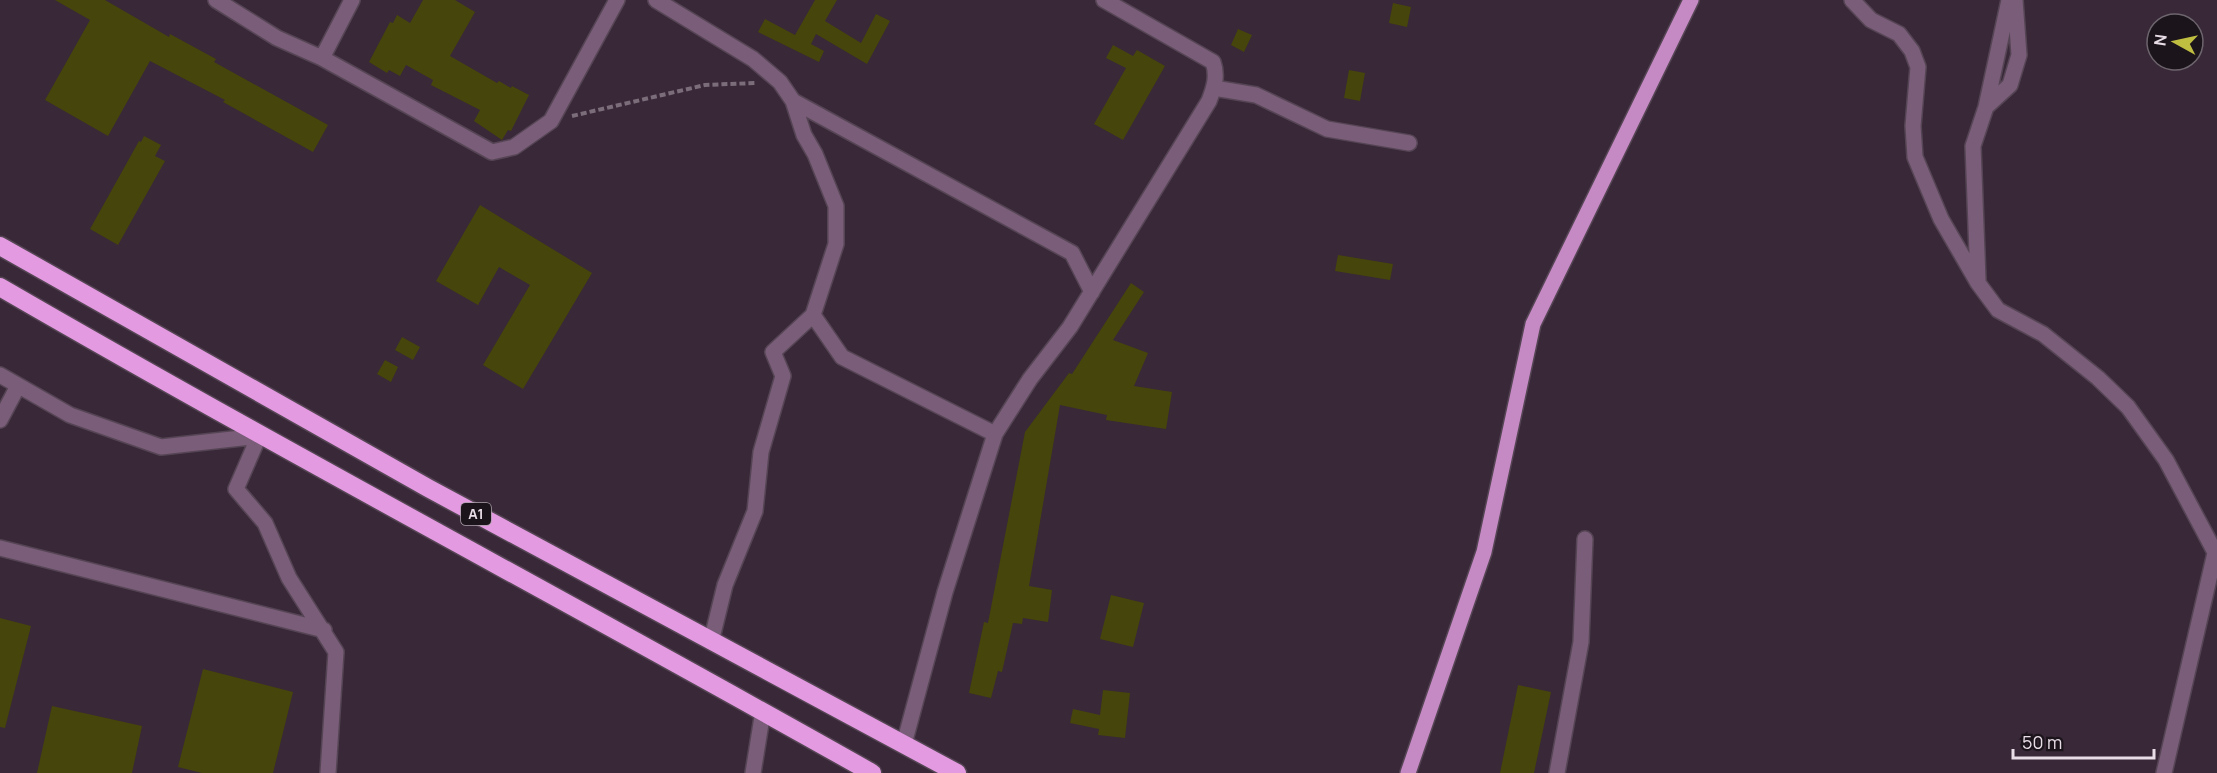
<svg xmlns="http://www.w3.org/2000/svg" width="2217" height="773" font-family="Manrope,sans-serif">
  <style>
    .building { fill: #46450b }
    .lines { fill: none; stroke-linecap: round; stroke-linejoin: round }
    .minor-casing { stroke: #554554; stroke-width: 18 }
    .major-casing { stroke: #554554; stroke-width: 18 }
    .highway-casing { stroke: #554554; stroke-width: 21 }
    .path { stroke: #7c6d7b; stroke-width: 4; stroke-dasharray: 6 3; stroke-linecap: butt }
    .minor { stroke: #7a5d79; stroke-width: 15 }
    .major { stroke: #c589c3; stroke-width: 15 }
    .highway { stroke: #e39ae0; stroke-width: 18 }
    .labels { text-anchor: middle; stroke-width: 4.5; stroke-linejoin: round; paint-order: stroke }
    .shield { fill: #1b141b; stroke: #aba1aa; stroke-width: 1.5 }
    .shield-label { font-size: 14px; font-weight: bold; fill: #e9dee8 }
  </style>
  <rect width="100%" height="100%" fill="#392838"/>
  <path class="building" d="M 55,0 L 105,0 L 169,37 L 170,34 L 216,59 L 214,62 L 328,125 L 313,152 L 223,102 L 225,100 L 150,61 L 108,136 L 45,100 L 90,20 Z
    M 423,0 L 455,0 L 475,12 L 450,56 L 497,83 L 499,81 L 511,88 L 512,86 L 529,95 L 511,131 L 508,130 L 502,140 L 474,121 L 480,110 L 431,85 L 433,80 L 406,65 L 400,76 L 389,70 L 387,73 L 369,62 L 390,22 L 393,23 L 397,15 L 410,23 Z
    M 815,0 L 837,0 L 825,21 L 861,43 L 876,14 L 890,21 L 867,64 L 816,34 L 811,44 L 824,51 L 819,62 L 758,32 L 765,19 L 795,35 Z
    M 1393,3 L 1411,7 L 1407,27 L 1389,23 Z
    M 1238,29 L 1252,35 L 1244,52 L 1231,45 Z
    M 1113,45 L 1133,56 L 1137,50 L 1165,66 L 1123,140 L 1094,124 L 1126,68 L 1106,58 Z
    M 1349,70 L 1365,73 L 1360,101 L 1344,98 Z
    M 144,136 L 161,145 L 155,156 L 165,161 L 118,245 L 90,229 L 139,141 L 141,142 Z
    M 480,205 L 592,273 L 523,389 L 483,365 L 530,285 L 499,267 L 478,305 L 436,281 Z
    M 1338,255 L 1393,264 L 1390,280 L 1335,271 Z
    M 1131,283 L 1144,292 L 1113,340 L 1148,353 L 1134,386 L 1172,392 L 1166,429 L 1106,420 L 1107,415 L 1060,405 L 1029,586 L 1052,590 L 1048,622 L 1023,618 L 1022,624 L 1013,623 L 1002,672 L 998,671 L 991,698 L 969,693 L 984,622 L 988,623 L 1025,432 L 1069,373 L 1072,374 Z
    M 402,337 L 420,347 L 413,360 L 395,350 Z
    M 385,360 L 398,367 L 391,382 L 377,374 Z
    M 1111,595 L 1144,603 L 1133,647 L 1100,639 Z
    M 0,618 L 31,626 L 5,728 L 0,727 Z
    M 203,669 L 293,692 L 273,773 L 202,773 L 178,767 Z
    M 1518,685 L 1551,692 L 1534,773 L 1500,773 Z
    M 1103,690 L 1130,693 L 1125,738 L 1098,735 L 1099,729 L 1070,723 L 1073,709 L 1100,715 Z
    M 52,706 L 142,726 L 132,773 L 37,773 Z"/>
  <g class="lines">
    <g class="minor-casing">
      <path id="minor" d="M 216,0 L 277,38 L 322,58 L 352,0
        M 656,0 L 753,59 L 780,82 L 793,101 L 804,135 L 815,154 L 836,206 L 836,244 L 813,315 L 773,352 L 783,376 L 761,452 L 755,511 L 725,585 L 711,642
        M 1852,0 L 1871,20 L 1899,34 L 1912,51 L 1918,67 L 1913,126 L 1915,157 L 1941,219 L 1978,283 L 1998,310 L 2043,334 L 2098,378 L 2128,407 L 2166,460 L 2217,556
        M 322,58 L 492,152 L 514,147 L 551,121 L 617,0
        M 1214,88 L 1256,95 L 1327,129 L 1409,143
        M 793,101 L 1072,253 L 1092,292
        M 1986,107 L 2010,85 L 2019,55 L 2015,0
        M 1978,280 L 1973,146 L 1986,107 L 2009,0
        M 813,315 L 842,357 L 995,434
        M 0,375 L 70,415 L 161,447 L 259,436
        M 0,420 L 18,386
        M 259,436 L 236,489 L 265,523 L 289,578 L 336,652 L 328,773
        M 0,548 L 324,630
        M 904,744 L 945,592 L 995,434 L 1030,379 L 1070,327 L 1209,101 C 1214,88 1218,76 1213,62 L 1104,0
        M 753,773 L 763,711
        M 1557,773 L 1581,642 L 1585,539
        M 2164,773 L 2215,553"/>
    </g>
    <g class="major-casing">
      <path id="major" d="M 1408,773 L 1484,552 L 1533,324 L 1691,0"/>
    </g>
    <g class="highway-casing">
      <path id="highway" d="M 0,246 L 428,488 L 957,773
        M 0,287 C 288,454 582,609 872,773"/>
    </g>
    <path class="path" d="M 572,116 L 705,85 L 755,83"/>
    <use href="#minor" class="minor"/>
    <use href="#major" class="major"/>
    <use href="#highway" class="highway"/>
  </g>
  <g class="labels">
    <rect class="shield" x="461" y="503" width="30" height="22" rx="4.5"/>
    <g class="shield-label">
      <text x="476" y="519">A1</text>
    </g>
  </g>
  <g transform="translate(2175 42) rotate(278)"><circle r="28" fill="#1b141b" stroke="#6d656d" stroke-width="1.5"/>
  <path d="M0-4.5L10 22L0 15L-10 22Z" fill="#c0be41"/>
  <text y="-9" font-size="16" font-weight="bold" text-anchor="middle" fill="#e9dee8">N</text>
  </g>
  <path d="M2013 749v9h141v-9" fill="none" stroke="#e9dee8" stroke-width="3"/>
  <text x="2022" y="749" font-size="18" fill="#e9dee8" stroke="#1b141b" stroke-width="4.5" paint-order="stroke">50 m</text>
</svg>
